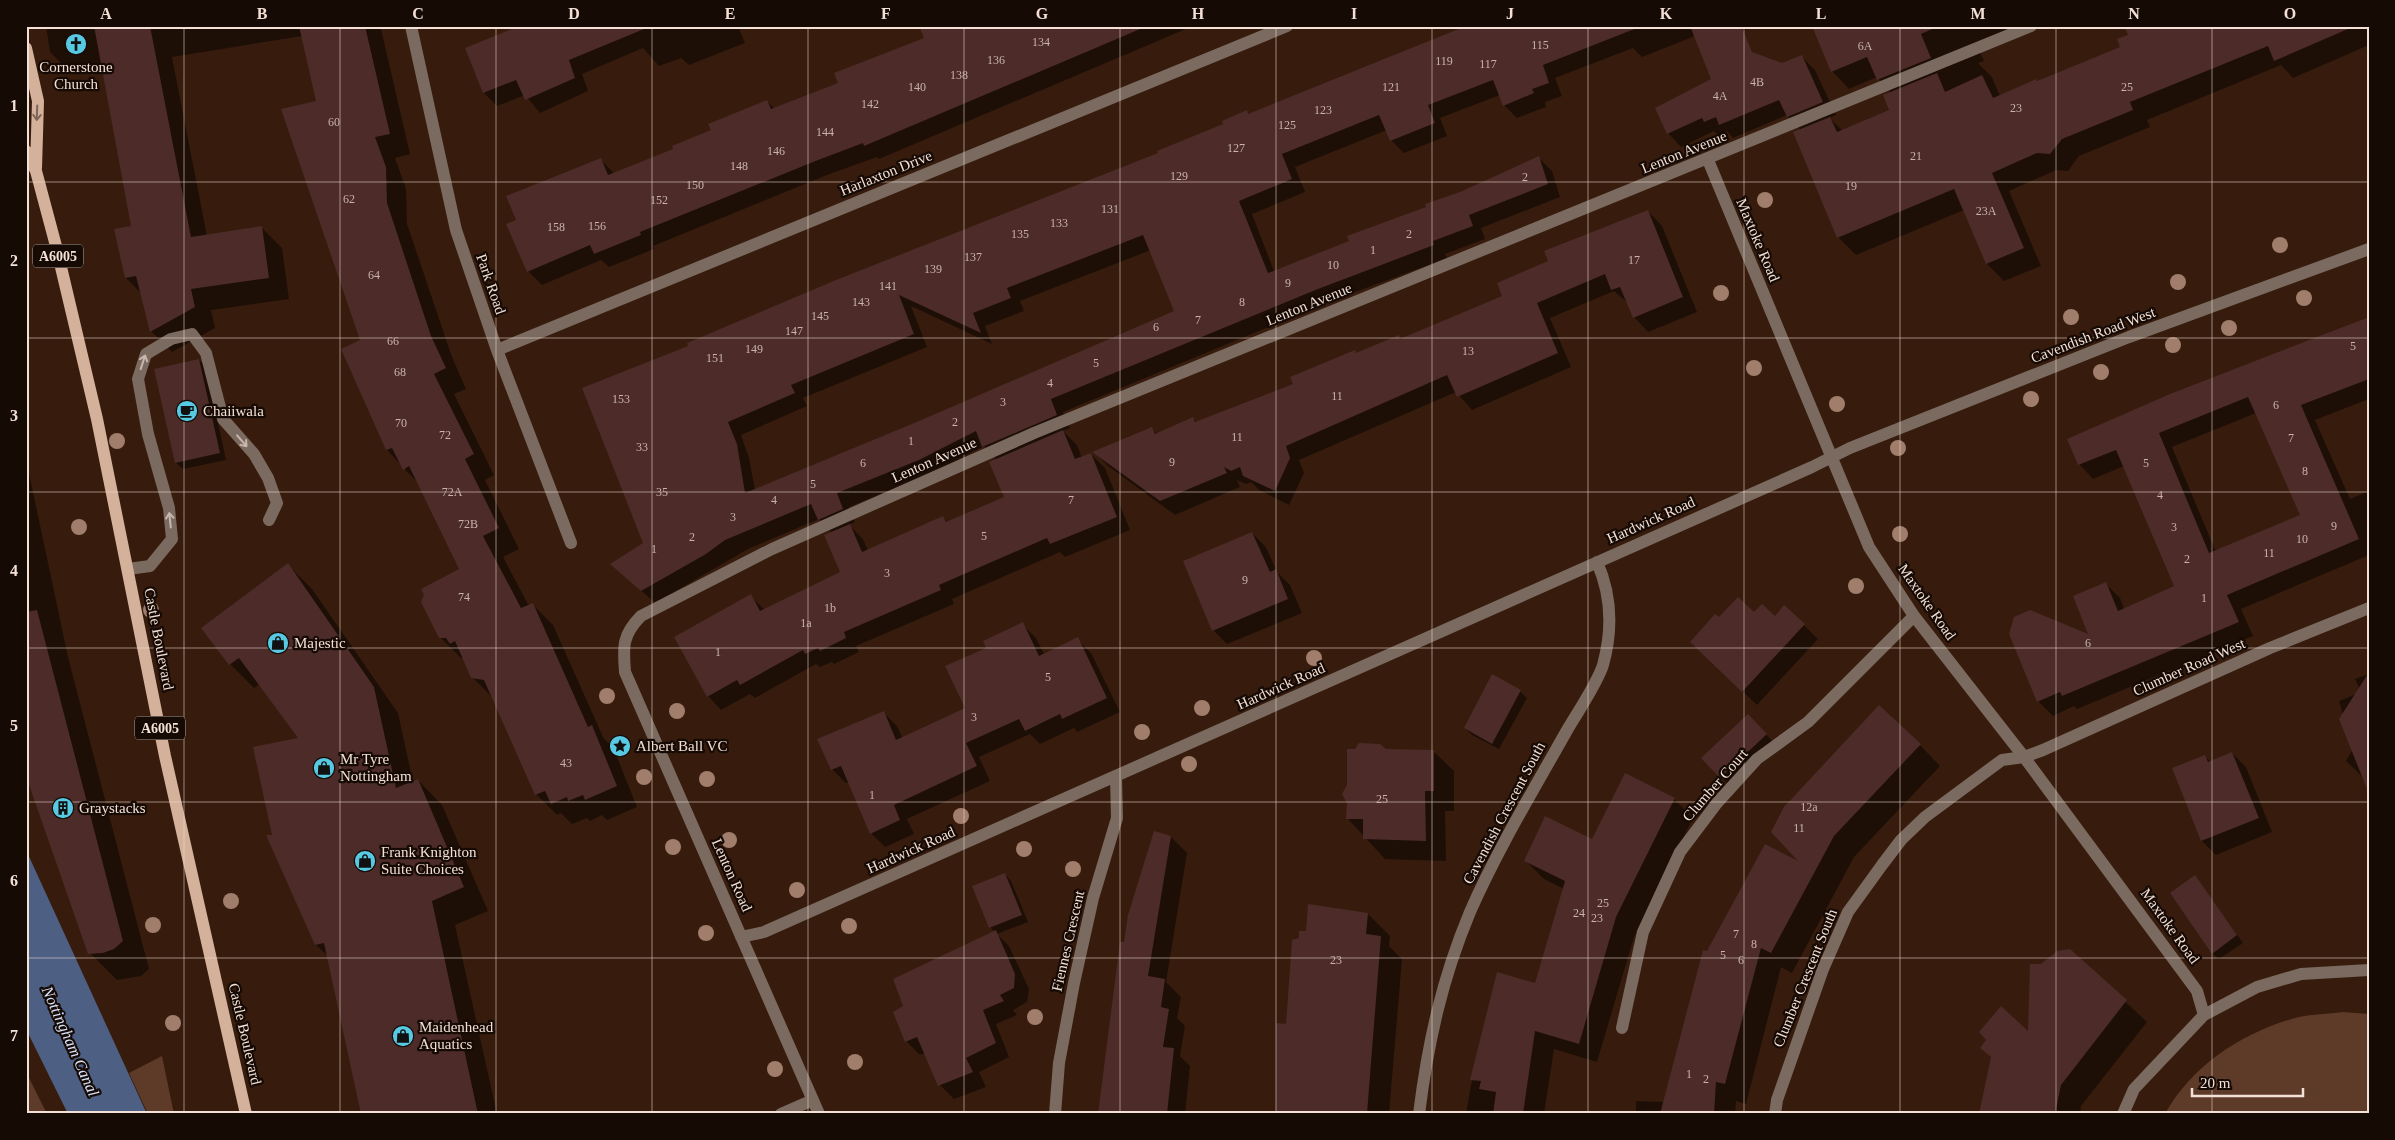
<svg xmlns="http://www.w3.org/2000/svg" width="2395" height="1140" font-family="'Times New Roman',serif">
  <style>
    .green { fill: #5d3b28 }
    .water { fill: #4d5f82 }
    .shadow { fill: #0007; fill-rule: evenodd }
    .building { fill: #4c2b29; fill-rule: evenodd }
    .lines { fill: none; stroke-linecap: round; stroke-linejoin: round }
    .minor { stroke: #7b6a60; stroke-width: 12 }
    .major { stroke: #d4b19a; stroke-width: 12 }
    .tree { fill: #a17e6c }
    .oneway { stroke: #7e6657 }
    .oneway2 { stroke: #c9b7ad }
    .grid { fill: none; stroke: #f3e0d6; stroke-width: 1; stroke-opacity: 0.55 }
    .labels { text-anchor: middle; stroke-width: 4.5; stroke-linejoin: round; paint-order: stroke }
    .number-label { font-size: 12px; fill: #c9b3ab }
    .shield { fill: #160a05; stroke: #b1a097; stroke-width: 1 }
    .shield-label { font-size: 14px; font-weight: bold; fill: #f3e0d6 }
    .poi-label { font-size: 15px; fill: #f3e0d6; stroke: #160a05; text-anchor: start }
    .street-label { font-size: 15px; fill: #f3e0d6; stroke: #160a05 }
    .water-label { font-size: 16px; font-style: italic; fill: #d7e4fd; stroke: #160a05 }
    .neatline { fill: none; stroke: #f3e0d6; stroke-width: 2 }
    .grid-label { font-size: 16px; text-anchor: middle; font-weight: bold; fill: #f3e0d6 }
  </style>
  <rect width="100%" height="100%" fill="#371c0d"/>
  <path class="green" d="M 2342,1012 L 2369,1014 L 2369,1114 L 2165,1114 C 2193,1064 2245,1031 2299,1017 C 2313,1014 2328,1014 2342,1012 Z
    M 162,1056 L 174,1114 L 148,1114 L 129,1073 Z
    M 26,1072 L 47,1114 L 26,1114 Z"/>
  <path class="water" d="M 26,850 L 147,1114 L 68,1114 L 26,1029 Z"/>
  <path class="shadow" d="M 46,26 L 378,26 L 381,29 L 410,154 L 395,158 L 406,189 L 407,224 L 452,357 L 466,389 L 454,394 L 494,475 L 485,480 L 519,549 L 503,557 L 529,606 L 532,604 L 553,625 L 604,739 L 613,747 L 637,807 L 607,820 L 602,815 L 590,821 L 587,818 L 572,824 L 561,813 L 557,815 L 536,794 L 493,698 L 472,677 L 464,658 L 461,658 L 440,637 L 461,569 L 419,484 L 387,450 L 342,349 L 361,340 L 318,102 L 302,36 L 172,57 L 207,236 L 262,228 L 282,248 L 289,299 L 211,310 L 215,328 L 172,352 L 151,331 L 141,293 L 126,278 L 132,227 L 103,68 L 71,73 L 50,52 Z
    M 526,26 L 738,26 L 745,43 L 689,65 L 681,58 L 659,66 L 643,48 L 582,74 L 588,91 L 540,113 L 525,95 L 497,106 L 484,93 Z
    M 958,26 L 1193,26 L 879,159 L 877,157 L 827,175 L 653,246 L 654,249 L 609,267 L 601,260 L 542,285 L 528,271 L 517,221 L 600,159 L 615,174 L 675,149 L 767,102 L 775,109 L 840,84 Z
    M 1469,26 L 1756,26 L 1718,41 L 1782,65 L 1801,56 L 1815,70 L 1836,115 L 1829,118 L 1843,131 L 1891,111 L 1891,93 L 1877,77 L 1849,89 L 1832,71 L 1851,26 L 2023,26 L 1977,45 L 1984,61 L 1978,63 L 1992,77 L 2000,96 L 2121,47 L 2129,35 L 2125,26 L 2369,26 L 2369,45 L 2293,78 L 2281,65 L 2147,120 L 2150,127 L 2079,156 L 2068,171 L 2056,170 L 2009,191 L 2041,266 L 2004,281 L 1987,264 L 1964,210 L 1856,255 L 1838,237 L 1801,130 L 1787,115 L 1733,138 L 1727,131 L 1718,135 L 1714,131 L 1681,147 L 1668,133 L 1713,79 L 1695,36 L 1642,57 L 1633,48 L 1555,78 L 1562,96 L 1545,102 L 1546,107 L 1517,118 L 1504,105 L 1500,95 L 1440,118 L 1447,136 L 1404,153 L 1391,140 L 1387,130 L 1295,167 L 1305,192 L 1252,214 L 1274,271 L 1351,241 L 1539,158 L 1552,171 L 1560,197 L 1481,228 L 1485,239 L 1445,254 L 1447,258 L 1331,301 L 1063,412 L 1070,428 L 1063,431 L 1077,445 L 1082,458 L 1091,454 L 1105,468 L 1130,530 L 1065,557 L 1060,552 L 952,599 L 954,604 L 856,646 L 859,652 L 834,664 L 832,662 L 820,667 L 816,664 L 755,698 L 750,694 L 721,710 L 708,696 L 750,596 L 765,610 L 842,573 L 832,533 L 819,519 L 748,549 L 655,603 L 612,564 L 644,544 L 690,346 L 1159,153 L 1225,125 L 1246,112 L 1249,114 ZM 1151,250 L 1176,312 L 920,422 L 755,490 L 749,458 L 741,435 L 807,406 L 803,398 L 927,347 L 911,306 L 992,344 L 985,326 L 1024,311 L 1020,301 ZM 984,446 L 997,460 L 1005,498 L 948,523 L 943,517 L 868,551 L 863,539 L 849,525 L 855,522 L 849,507 L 932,473 Z
    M 1648,211 L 1662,226 L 1697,312 L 1648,332 L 1634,317 L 1628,303 L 1614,291 L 1550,318 L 1571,367 L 1472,410 L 1456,392 L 1299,460 L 1304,473 L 1289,505 L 1259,490 L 1251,482 L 1246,484 L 1237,480 L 1240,487 L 1175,515 L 1108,466 L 1095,453 L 1152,429 L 1157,434 L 1193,419 L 1197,422 L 1294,385 L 1398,337 L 1402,340 L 1504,296 L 1549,261 Z
    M 2369,317 L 2369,399 L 2315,420 L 2350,499 L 2369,491 L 2369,555 L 2241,609 L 2253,636 L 2077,709 L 2074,706 L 2053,716 L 2038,701 L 2091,636 L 2105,583 L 2120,598 L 2124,609 L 2175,586 L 2124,466 L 2093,479 L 2079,464 L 2068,439 ZM 2256,413 L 2302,516 L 2216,552 L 2172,447 Z
    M 199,360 L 206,367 L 226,460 L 183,469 L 176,463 Z
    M 26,459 L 68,657 L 149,969 L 141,976 L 117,980 L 90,953 L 26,772 Z
    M 1252,533 L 1266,547 L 1277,572 L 1290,585 L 1302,613 L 1227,644 L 1213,630 Z
    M 288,565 L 312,589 L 398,713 L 413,782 L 418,780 L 442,805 L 488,911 L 455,925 L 497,1114 L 362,1114 L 328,956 L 316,945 L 273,836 L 300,739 L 260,684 L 254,688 L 230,664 L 203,628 Z
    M 1754,614 L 1804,625 L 1818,639 L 1757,705 L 1705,656 L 1719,619 Z
    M 1022,624 L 1036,638 L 1044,654 L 1077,639 L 1091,653 L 1120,712 L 1077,732 L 1074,728 L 1040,744 L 1030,734 L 979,757 L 990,781 L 907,819 L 914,834 L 885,847 L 871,833 L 849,782 L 846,783 L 832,769 L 883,712 L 897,726 L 903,739 L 967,709 L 988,648 Z
    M 2369,674 L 2369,783 L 2346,761 L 2353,749 L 2339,701 L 2361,692 L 2355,679 Z
    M 1520,691 L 1527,698 L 1499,749 L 1472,735 L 1465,728 Z
    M 1755,722 L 1773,742 L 1728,784 L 1703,758 Z
    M 1920,745 L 1940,766 L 1854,857 L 1792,973 L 1781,967 L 1746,1104 L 1736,1101 L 1735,1114 L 1636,1114 L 1636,1101 L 1664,1102 L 1707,952 L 1802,865 Z
    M 1356,750 L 1433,751 L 1454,771 L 1454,811 L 1445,811 L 1446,861 L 1385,859 L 1347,818 L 1348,785 Z
    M 2232,753 L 2246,767 L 2272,832 L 2216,855 L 2202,841 L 2174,769 L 2204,756 L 2211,762 Z
    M 1674,799 L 1693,818 L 1634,937 L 1597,1062 L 1554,1049 L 1544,1114 L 1466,1114 L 1471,1085 L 1498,974 L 1536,985 L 1564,889 L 1544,879 L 1525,860 L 1592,841 Z
    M 1171,837 L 1187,853 L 1166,982 L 1181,997 L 1177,1018 L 1185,1026 L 1180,1056 L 1190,1066 L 1185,1114 L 1099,1114 L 1125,944 Z
    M 1005,874 L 1011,881 L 1028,922 L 997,934 L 1009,946 L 1029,989 L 1027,1002 L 1013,1010 L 1017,1015 L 996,1024 L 1009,1057 L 979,1072 L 986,1087 L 954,1099 L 940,1085 L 925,1053 L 920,1055 L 906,1041 L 905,1007 L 995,932 L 990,927 Z
    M 2195,877 L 2243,943 L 2219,959 L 2212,953 Z
    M 1368,914 L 1390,936 L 1389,946 L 1402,959 L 1389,1114 L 1277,1114 L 1287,1025 L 1300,939 L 1308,932 Z
    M 2070,950 L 2147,1022 L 2081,1106 L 2080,1114 L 1980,1114 L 1992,1058 L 1981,1048 L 1988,1040 L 2029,1034 L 2041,965 Z"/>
  <path class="building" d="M 94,26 L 150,26 L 191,237 L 262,226 L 269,278 L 191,289 L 195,307 L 150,332 L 136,276 L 125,278 L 114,229 L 131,226 Z
    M 299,26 L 365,26 L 390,134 L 375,137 L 386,167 L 387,203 L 431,336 L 446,368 L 434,374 L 474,454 L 465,459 L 499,528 L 483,536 L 521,608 L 533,603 L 588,727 L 592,725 L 617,786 L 585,800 L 583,795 L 568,801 L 567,797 L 551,804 L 545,791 L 535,795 L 484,680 L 471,678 L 455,641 L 450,644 L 446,638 L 439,638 L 421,602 L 424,595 L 421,589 L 459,569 L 409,466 L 403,470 L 392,448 L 386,450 L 341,349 L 360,340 L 281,109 L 316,101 Z
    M 519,26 L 649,26 L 649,27 L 569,60 L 575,78 L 525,100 L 516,80 L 483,93 L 465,48 Z
    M 919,26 L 1145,27 L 864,146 L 863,143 L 813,162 L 640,232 L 641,235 L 594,254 L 590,245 L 527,272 L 506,224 L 516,220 L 506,196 L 601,158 L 608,175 L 673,149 L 672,146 L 711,130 L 708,124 L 767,100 L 771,109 L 838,83 L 834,73 L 924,38 Z
    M 1466,26 L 1637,26 L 1637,28 L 1543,65 L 1549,83 L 1532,89 L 1534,93 L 1503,106 L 1493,80 L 1428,105 L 1435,123 L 1390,141 L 1379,115 L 1282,154 L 1292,179 L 1239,201 L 1268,273 L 1349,241 L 1347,236 L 1426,207 L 1425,204 L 1460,192 L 1539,156 L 1548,184 L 1469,215 L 1473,226 L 1433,241 L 1434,245 L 1318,289 L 1051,399 L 1057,415 L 982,447 L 976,431 L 919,460 L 837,493 L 843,509 L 818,520 L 811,504 L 725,540 L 706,554 L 641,591 L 610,564 L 643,543 L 582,388 L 688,346 L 687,343 L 836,280 L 1158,153 L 1157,151 L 1223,124 L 1222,121 L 1247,110 L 1248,114 ZM 1143,235 L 1174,311 L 919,421 L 745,493 L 737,444 L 728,422 L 795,393 L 791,385 L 914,334 L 899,295 L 981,333 L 973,313 L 1011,298 L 1007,288 Z
    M 1690,26 L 1741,26 L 1752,52 L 1782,63 L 1802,55 L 1823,102 L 1787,117 L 1779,100 L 1719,125 L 1716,117 L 1704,122 L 1702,118 L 1667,134 L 1655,108 L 1711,79 Z
    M 1812,26 L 1939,26 L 1921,34 L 1931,58 L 1877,80 L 1867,57 L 1831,72 Z
    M 2124,26 L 2355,26 L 2274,61 L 2268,46 L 2130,102 L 2133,110 L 2062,139 L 2050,154 L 2037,153 L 1992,173 L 2024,248 L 1986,264 L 1954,189 L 1837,238 L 1793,132 L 1830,117 L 1837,132 L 1889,110 L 1883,95 L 1937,73 L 1945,92 L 1982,75 L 1993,98 L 2036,79 L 2037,81 L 2120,47 L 2117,39 L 2128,35 Z
    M 1648,210 L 1683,297 L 1633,318 L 1620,287 L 1611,290 L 1605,274 L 1537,303 L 1558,353 L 1457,397 L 1447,375 L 1286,446 L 1290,458 L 1275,491 L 1243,476 L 1240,467 L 1231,471 L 1224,467 L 1227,473 L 1160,501 L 1092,452 L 1152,427 L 1155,434 L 1193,417 L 1195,422 L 1293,384 L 1290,377 L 1355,350 L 1356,353 L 1399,335 L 1400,339 L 1502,296 L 1497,283 L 1548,261 L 1544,251 Z
    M 2369,317 L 2369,379 L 2301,405 L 2359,539 L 2227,595 L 2239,622 L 2062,696 L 2060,692 L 2037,702 L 2009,634 L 2014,617 L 2030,610 L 2088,634 L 2073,596 L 2106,582 L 2118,611 L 2174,586 L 2116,450 L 2078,465 L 2067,439 L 2170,394 ZM 2248,397 L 2300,515 L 2209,553 L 2159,433 Z
    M 199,359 L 220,453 L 175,463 L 154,369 Z
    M 1063,430 L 1075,459 L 1091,453 L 1117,517 L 1050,544 L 1047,538 L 939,585 L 941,590 L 844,632 L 846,638 L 820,651 L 818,648 L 805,654 L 803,650 L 740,685 L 737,680 L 707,697 L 674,637 L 751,594 L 760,611 L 840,572 L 824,535 L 850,524 L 862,552 L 943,516 L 946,522 L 1004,497 L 989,462 Z
    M 1252,532 L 1270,572 L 1276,569 L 1288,599 L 1212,631 L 1183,561 Z
    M 288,563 L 374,687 L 396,788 L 418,779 L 464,887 L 432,901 L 478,1114 L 361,1114 L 324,943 L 315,945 L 266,835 L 272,835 L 253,747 L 298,738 L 239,658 L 229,665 L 201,628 Z
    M 1738,597 L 1754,612 L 1762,604 L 1775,616 L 1784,605 L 1805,624 L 1742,692 L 1690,642 L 1715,614 L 1719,617 Z
    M 37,610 L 123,941 L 114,949 L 103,953 L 88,954 L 26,776 L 26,612 Z
    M 1023,622 L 1039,656 L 1078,637 L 1107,698 L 1062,719 L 1060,714 L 1025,731 L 1019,719 L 966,743 L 977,766 L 894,805 L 900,820 L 870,834 L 841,766 L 831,770 L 817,739 L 884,711 L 896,740 L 965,708 L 945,666 L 986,648 L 983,641 Z
    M 2369,672 L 2369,789 L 2367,789 L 2339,719 Z
    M 1492,674 L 1521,690 L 1492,744 L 1464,728 Z
    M 1879,705 L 1921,744 L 1834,836 L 1771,953 L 1761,948 L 1725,1084 L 1716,1082 L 1714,1114 L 1660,1114 L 1703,950 L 1707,951 L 1765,844 L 1798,861 L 1771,832 L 1784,807 Z
    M 1748,714 L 1767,734 L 1720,778 L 1701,758 Z
    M 1359,743 L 1380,744 L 1386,749 L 1434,750 L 1434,791 L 1425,791 L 1426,841 L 1363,839 L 1363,819 L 1346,819 L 1347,803 L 1342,794 L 1347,785 L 1347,749 L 1355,749 Z
    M 2232,752 L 2259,818 L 2201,841 L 2172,768 L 2205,755 L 2208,762 Z
    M 1625,773 L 1675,798 L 1616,917 L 1579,1044 L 1535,1031 L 1523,1114 L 1493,1114 L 1496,1092 L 1479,1089 L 1481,1081 L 1470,1080 L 1497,972 L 1535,983 L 1565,881 L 1524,861 L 1545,816 L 1592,839 Z
    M 1154,831 L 1171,836 L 1148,976 L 1165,979 L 1161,1007 L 1169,1009 L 1163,1047 L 1174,1048 L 1167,1114 L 1098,1114 L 1120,942 L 1124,942 L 1128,915 Z
    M 1005,873 L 1022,915 L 989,928 L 972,886 Z
    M 2195,875 L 2237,935 L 2212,954 L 2170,893 Z
    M 1308,904 L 1368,913 L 1366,934 L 1381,936 L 1367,1114 L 1276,1114 L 1276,1023 L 1286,1024 L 1292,940 L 1299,938 L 1299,931 L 1306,931 Z
    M 996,930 L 1015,974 L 1014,988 L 1000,995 L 1004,1001 L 983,1010 L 996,1043 L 966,1058 L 973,1072 L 938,1086 L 917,1037 L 905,1042 L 893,1012 L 903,1006 L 893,979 Z
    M 2070,949 L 2127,1000 L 2061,1085 L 2055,1114 L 1979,1114 L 1991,1057 L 1980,1048 L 1986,1040 L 1979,1032 L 2001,1006 L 2028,1031 L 2030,964 L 2041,964 L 2057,951 Z"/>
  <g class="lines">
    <path class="minor" d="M 411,26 L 456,230 L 497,350 L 571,543
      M 1708,160 L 1869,547 L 1914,616 L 2024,757 L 2197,991 L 2204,1015
      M 497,350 L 1287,26
      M 128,569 L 150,566 L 172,539 L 169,508 L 148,434 L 138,379 L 146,354 L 171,339 L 192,334 L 206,353 L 223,419 L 254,454 L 268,478 L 277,503 L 269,520
      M 741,937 L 764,932 L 1812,467 L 1850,448 L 2129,337 L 2369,249
      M 1622,1028 L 1643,932 L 1680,852 L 1717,803 L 1757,759 L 1808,722 L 1914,616
      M 781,1114 L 813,1100
      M 819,1114 L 625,672 C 623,647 622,635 641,616 L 772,549 L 1034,433 L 2031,26
      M 1055,1114 L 1059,1063 L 1074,983 L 1093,898 L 1117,818 L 1116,777
      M 1419,1114 C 1428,1042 1442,979 1470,912 C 1497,850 1533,791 1566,732 C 1577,713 1597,684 1603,665 C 1613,629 1612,596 1597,562
      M 1775,1114 L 1777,1100 L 1823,969 L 1848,912 L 1882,865 L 1901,840 L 1925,817 L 2002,760 L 2024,757 L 2043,750 L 2270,648 L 2369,608
      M 2123,1114 L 2134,1089 L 2204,1015 L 2257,987 L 2301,974 L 2369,970"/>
    <path class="major" d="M 26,48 L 38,101 L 36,168
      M 26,151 L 36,171 L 56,246 L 97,419 L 165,756 L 246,1114"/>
  </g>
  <g class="tree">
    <circle cx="1765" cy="200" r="8"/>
    <circle cx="2280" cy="245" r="8"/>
    <circle cx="2178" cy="282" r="8"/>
    <circle cx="1721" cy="293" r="8"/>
    <circle cx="2304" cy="298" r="8"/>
    <circle cx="2071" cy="317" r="8"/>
    <circle cx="2229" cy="328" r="8"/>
    <circle cx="2173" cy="345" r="8"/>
    <circle cx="1754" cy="368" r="8"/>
    <circle cx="2101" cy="372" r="8"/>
    <circle cx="2031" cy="399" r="8"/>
    <circle cx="1837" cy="404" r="8"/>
    <circle cx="117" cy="441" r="8"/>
    <circle cx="1898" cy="448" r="8"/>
    <circle cx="79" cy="527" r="8"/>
    <circle cx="1900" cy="534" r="8"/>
    <circle cx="1856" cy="586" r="8"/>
    <circle cx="151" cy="610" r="8"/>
    <circle cx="1314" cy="658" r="8"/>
    <circle cx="607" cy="696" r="8"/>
    <circle cx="1202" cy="708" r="8"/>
    <circle cx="677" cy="711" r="8"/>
    <circle cx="1142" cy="732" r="8"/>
    <circle cx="1189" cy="764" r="8"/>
    <circle cx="644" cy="777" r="8"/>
    <circle cx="707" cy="779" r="8"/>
    <circle cx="961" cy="816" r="8"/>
    <circle cx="729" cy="840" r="8"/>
    <circle cx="673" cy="847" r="8"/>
    <circle cx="1024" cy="849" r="8"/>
    <circle cx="1073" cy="869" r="8"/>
    <circle cx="797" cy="890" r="8"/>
    <circle cx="231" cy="901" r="8"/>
    <circle cx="153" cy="925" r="8"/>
    <circle cx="849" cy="926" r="8"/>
    <circle cx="706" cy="933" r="8"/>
    <circle cx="1035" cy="1017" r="8"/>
    <circle cx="173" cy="1023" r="8"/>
    <circle cx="855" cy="1062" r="8"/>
    <circle cx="775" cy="1069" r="8"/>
  </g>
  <defs><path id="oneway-shaft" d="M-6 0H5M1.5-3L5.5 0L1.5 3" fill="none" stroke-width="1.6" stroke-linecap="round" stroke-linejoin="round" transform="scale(1.25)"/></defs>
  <use class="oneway" href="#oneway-shaft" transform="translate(37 113) rotate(92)"/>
  <g class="oneway2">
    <use href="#oneway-shaft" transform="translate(143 362) rotate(-72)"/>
    <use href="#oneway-shaft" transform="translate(242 441) rotate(49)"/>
    <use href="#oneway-shaft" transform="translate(170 520) rotate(-96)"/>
  </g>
  <path class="grid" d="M 184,26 L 184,1114M 340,26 L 340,1114M 496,26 L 496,1114M 652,26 L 652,1114M 808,26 L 808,1114M 964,26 L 964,1114M 1120,26 L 1120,1114M 1276,26 L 1276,1114M 1432,26 L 1432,1114M 1588,26 L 1588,1114M 1744,26 L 1744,1114M 1900,26 L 1900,1114M 2056,26 L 2056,1114M 2212,26 L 2212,1114M 26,182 L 2369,182M 26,338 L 2369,338M 26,492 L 2369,492M 26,648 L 2369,648M 26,802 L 2369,802M 26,958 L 2369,958"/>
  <defs>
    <g id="church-disc" transform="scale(1.125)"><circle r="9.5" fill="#57c9e2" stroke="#160a05"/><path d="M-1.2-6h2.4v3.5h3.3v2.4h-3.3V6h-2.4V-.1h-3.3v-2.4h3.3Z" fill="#111"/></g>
    <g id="cafe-disc" transform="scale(1.125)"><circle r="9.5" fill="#57c9e2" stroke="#160a05"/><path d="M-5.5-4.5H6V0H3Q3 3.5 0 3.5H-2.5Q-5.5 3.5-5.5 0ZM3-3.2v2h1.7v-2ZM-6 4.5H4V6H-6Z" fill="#111"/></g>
    <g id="shop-disc" transform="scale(1.125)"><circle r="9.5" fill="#57c9e2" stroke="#160a05"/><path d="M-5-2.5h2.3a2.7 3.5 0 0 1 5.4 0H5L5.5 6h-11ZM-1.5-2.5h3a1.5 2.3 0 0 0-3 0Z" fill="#111"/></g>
    <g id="sight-disc" transform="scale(1.125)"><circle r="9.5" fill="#57c9e2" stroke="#160a05"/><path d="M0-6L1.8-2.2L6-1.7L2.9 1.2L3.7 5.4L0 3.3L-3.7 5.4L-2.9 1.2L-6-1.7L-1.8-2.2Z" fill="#111"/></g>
    <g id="building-disc" transform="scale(1.125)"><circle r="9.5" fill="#57c9e2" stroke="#160a05"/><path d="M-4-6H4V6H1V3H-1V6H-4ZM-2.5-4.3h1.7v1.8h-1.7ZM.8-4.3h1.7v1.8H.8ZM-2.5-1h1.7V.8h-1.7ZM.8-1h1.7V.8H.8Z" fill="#111"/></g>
  </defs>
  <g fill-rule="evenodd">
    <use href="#church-disc" x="76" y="44"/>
    <use href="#cafe-disc" x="187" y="411"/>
    <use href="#shop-disc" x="278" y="643"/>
    <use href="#sight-disc" x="620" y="746"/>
    <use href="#shop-disc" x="324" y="768"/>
    <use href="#building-disc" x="63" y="808"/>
    <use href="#shop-disc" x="365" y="861"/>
    <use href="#shop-disc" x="403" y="1036"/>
  </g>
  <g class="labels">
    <g class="number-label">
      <text x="1041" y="46">134</text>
      <text x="1540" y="49">115</text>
      <text x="1865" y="50">6A</text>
      <text x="996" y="64">136</text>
      <text x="1444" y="65">119</text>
      <text x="1488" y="68">117</text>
      <text x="959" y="79">138</text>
      <text x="1757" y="86">4B</text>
      <text x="917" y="91">140</text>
      <text x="1391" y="91">121</text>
      <text x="2127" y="91">25</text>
      <text x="1720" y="100">4A</text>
      <text x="870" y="108">142</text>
      <text x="2016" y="112">23</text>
      <text x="1323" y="114">123</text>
      <text x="334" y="126">60</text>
      <text x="1287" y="129">125</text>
      <text x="825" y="136">144</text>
      <text x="1236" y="152">127</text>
      <text x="776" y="155">146</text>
      <text x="1916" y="160">21</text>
      <text x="739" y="170">148</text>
      <text x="1179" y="180">129</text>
      <text x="1525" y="181">2</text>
      <text x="695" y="189">150</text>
      <text x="1851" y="190">19</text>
      <text x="349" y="203">62</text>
      <text x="659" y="204">152</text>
      <text x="1110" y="213">131</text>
      <text x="1986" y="215">23A</text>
      <text x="1059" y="227">133</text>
      <text x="597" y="230">156</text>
      <text x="556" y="231">158</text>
      <text x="1020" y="238">135</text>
      <text x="1409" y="238">2</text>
      <text x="1373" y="254">1</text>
      <text x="973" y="261">137</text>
      <text x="1634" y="264">17</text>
      <text x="1333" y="269">10</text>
      <text x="933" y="273">139</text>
      <text x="374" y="279">64</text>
      <text x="1288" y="287">9</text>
      <text x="888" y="290">141</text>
      <text x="861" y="306">143</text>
      <text x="1242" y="306">8</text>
      <text x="820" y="320">145</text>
      <text x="1198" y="324">7</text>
      <text x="1156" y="331">6</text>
      <text x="794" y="335">147</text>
      <text x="393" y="345">66</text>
      <text x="2353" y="350">5</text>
      <text x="754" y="353">149</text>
      <text x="1468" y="355">13</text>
      <text x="715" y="362">151</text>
      <text x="1096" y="367">5</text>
      <text x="400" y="376">68</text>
      <text x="1050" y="387">4</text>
      <text x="1337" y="400">11</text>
      <text x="621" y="403">153</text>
      <text x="1003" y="406">3</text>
      <text x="2276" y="409">6</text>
      <text x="955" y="426">2</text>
      <text x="401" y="427">70</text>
      <text x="445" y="439">72</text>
      <text x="1237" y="441">11</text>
      <text x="2291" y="442">7</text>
      <text x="911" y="445">1</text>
      <text x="642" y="451">33</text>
      <text x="1172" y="466">9</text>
      <text x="863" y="467">6</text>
      <text x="2146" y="467">5</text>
      <text x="2305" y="475">8</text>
      <text x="813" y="488">5</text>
      <text x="452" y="496">72A</text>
      <text x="662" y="496">35</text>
      <text x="2160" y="499">4</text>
      <text x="774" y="504">4</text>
      <text x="1071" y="504">7</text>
      <text x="733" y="521">3</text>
      <text x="468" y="528">72B</text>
      <text x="2334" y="530">9</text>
      <text x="2174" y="531">3</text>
      <text x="984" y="540">5</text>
      <text x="692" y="541">2</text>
      <text x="2302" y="543">10</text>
      <text x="654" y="553">1</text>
      <text x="2269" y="557">11</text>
      <text x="2187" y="563">2</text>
      <text x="887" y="577">3</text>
      <text x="1245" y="584">9</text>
      <text x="464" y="601">74</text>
      <text x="2204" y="602">1</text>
      <text x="830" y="612">1b</text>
      <text x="806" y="627">1a</text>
      <text x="2088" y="647">6</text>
      <text x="718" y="656">1</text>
      <text x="1048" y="681">5</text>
      <text x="974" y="721">3</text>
      <text x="566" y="767">43</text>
      <text x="872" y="799">1</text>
      <text x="1382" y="803">25</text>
      <text x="1809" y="811">12a</text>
      <text x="1799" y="832">11</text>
      <text x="1603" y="907">25</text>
      <text x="1579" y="917">24</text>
      <text x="1597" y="922">23</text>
      <text x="1736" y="938">7</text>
      <text x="1754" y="948">8</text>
      <text x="1723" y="959">5</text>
      <text x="1336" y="964">23</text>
      <text x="1741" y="964">6</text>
      <text x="1689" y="1078">1</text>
      <text x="1706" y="1083">2</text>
    </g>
    <g class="shield">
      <rect x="33" y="244.5" width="50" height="23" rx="4"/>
      <rect x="135" y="716.5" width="50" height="23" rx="4"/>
    </g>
    <g class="shield-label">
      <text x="58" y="261">A6005</text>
      <text x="160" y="733">A6005</text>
    </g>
    <g class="poi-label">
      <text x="76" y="72" text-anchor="middle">Cornerstone<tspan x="76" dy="17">Church</tspan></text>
      <text x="203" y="416">Chaiiwala</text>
      <text x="294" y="648">Majestic</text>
      <text x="636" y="751">Albert Ball VC</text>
      <text x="340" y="764">Mr Tyre<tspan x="340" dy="17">Nottingham</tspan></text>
      <text x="79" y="813">Graystacks</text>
      <text x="381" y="857">Frank Knighton<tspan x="381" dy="17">Suite Choices</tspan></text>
      <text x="419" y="1032">Maidenhead<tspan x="419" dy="17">Aquatics</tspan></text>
    </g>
    <g class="street-label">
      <text transform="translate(1684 152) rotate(-22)" y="5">Lenton Avenue</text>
      <text transform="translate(886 173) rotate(-22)" y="5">Harlaxton Drive</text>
      <text transform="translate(1758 240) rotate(67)" y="5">Maxtoke Road</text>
      <text transform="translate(491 284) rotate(71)" y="5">Park Road</text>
      <text transform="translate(1309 304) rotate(-22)" y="5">Lenton Avenue</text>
      <text transform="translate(2093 335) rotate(-21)" y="5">Cavendish Road West</text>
      <text transform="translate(934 460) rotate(-24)" y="5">Lenton Avenue</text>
      <text transform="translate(1651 520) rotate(-24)" y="5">Hardwick Road</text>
      <text transform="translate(1927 602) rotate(55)" y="5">Maxtoke Road</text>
      <text transform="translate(159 639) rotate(79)" y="5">Castle Boulevard</text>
      <text transform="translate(2189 667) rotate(-24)" y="5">Clumber Road West</text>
      <text transform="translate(1281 686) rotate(-24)" y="5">Hardwick Road</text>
      <text transform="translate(1715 785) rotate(-49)" y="5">Clumber Court</text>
      <text transform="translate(1504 813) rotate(-62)" y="5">Cavendish Crescent South</text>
      <text transform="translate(911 850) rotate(-24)" y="5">Hardwick Road</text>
      <text transform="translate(732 875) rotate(66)" y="5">Lenton Road</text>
      <text transform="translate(2170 926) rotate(54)" y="5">Maxtoke Road</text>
      <text transform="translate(1068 941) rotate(-77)" y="5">Fiennes Crescent</text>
      <text transform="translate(1805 978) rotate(-68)" y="5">Clumber Crescent South</text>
      <text transform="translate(245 1034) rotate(77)" y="5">Castle Boulevard</text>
    </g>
    <g class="water-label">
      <text transform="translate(71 1041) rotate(66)" y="6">Nottingham Canal</text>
    </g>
  </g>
  <rect width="2395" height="1140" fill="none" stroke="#160a05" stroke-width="55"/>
  <path d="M2192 1088v8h111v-8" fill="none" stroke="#f3e0d6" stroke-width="2.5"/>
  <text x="2200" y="1088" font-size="15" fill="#f3e0d6" stroke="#160a05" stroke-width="4" paint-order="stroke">20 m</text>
  <rect x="28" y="28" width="2340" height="1084" class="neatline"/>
  <g class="grid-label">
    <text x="106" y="19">A</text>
    <text x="262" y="19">B</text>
    <text x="418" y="19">C</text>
    <text x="574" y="19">D</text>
    <text x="730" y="19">E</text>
    <text x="886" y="19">F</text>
    <text x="1042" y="19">G</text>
    <text x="1198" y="19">H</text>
    <text x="1354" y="19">I</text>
    <text x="1510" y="19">J</text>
    <text x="1666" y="19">K</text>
    <text x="1821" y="19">L</text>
    <text x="1978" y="19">M</text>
    <text x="2134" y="19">N</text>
    <text x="2290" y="19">O</text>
    <text x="14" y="111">1</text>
    <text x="14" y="266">2</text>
    <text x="14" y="421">3</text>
    <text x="14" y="576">4</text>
    <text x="14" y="731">5</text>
    <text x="14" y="886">6</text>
    <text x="14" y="1041">7</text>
  </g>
</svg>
